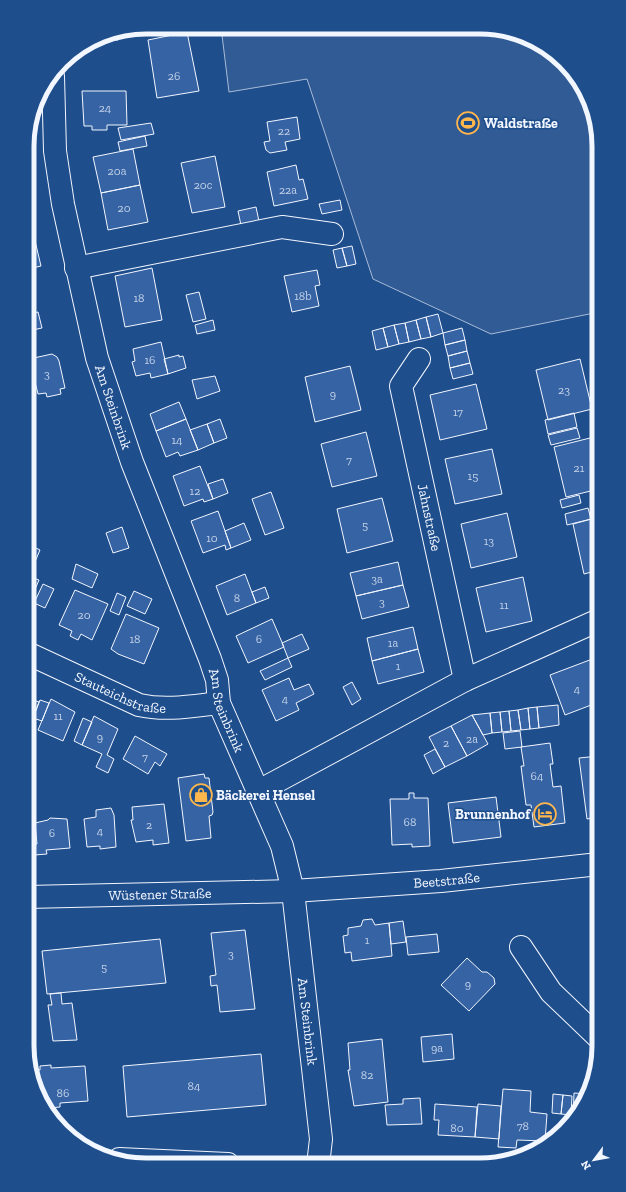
<svg xmlns="http://www.w3.org/2000/svg" width="626" height="1192" font-family="'Zilla Slab',serif">
  <style>
    .built { fill: #305b95; stroke: #a8bbd7 }
    .building { fill: #3563a3; stroke: #f2f6ff }
    .lines { fill: none; stroke-linecap: round; stroke-linejoin: round }
    .minor-casing { stroke: #f2f6ff; stroke-width: 24 }
    .major-casing { stroke: #f2f6ff; stroke-width: 24 }
    .minor { stroke: #1f4e8c; stroke-width: 22 }
    .major { stroke: #1f4e8c; stroke-width: 22 }
    .labels { text-anchor: middle; stroke-width: 3; stroke-linejoin: round; paint-order: stroke }
    .number-label { font-size: 12px; fill: #c3d1e8 }
    .poi-label { font-size: 14px; font-weight: bold; fill: #f2f6ff; stroke: #1f4e8c; text-anchor: start }
    .street-label { font-size: 14px; fill: #f2f6ff; stroke: #1f4e8c }
    .rim { fill: none; stroke: #f2f6ff; stroke-width: 5 }
  </style>
  <rect width="100%" height="100%" fill="#1f4e8c"/>
  <path class="built" d="M 221,27 L 503,29 L 558,56 L 593,108 L 599,146 L 599,312 L 491,334 L 373,279 L 307,79 L 229,92 Z"/>
  <path class="building" d="M 119,32 L 118,40 L 95,39 L 100,36 Z
    M 187,32 L 199,91 L 157,98 L 148,40 Z
    M 82,91 L 126,91 L 127,125 L 107,125 L 107,130 L 92,130 L 92,126 L 84,126 Z
    M 297,117 L 300,139 L 285,142 L 287,150 L 270,153 L 266,150 L 264,142 L 270,141 L 267,122 Z
    M 151,123 L 154,134 L 121,140 L 118,128 Z
    M 145,136 L 147,146 L 120,151 L 118,142 Z
    M 133,149 L 140,185 L 101,193 L 93,157 Z
    M 215,156 L 225,207 L 192,213 L 181,163 Z
    M 296,165 L 299,180 L 303,179 L 308,199 L 274,206 L 267,172 Z
    M 140,185 L 148,222 L 108,230 L 101,193 Z
    M 340,200 L 342,210 L 322,214 L 319,204 Z
    M 256,207 L 260,226 L 242,230 L 238,211 Z
    M 31,224 L 41,266 L 28,269 L 28,225 Z
    M 352,246 L 356,264 L 347,266 L 342,248 Z
    M 342,248 L 347,266 L 337,268 L 333,250 Z
    M 152,268 L 162,320 L 125,327 L 115,276 Z
    M 317,270 L 320,285 L 315,286 L 319,306 L 292,312 L 284,276 Z
    M 28,292 L 33,313 L 38,312 L 42,328 L 28,331 Z
    M 199,292 L 206,319 L 193,322 L 186,295 Z
    M 438,314 L 443,333 L 431,337 L 426,317 Z
    M 426,317 L 431,337 L 421,339 L 416,320 Z
    M 213,320 L 215,330 L 197,334 L 195,325 Z
    M 416,320 L 421,339 L 409,342 L 405,323 Z
    M 405,323 L 409,342 L 399,344 L 394,325 Z
    M 394,325 L 399,344 L 388,347 L 383,328 Z
    M 383,328 L 388,347 L 376,350 L 372,331 Z
    M 462,328 L 465,340 L 445,345 L 443,333 Z
    M 465,340 L 467,351 L 448,356 L 445,345 Z
    M 29,341 L 32,353 L 28,354 L 28,342 Z
    M 161,342 L 168,374 L 151,378 L 150,373 L 136,376 L 132,362 L 135,361 L 133,349 Z
    M 467,351 L 470,363 L 450,368 L 448,356 Z
    M 52,354 L 57,357 L 59,361 L 65,388 L 60,389 L 61,394 L 47,397 L 46,393 L 38,394 L 29,359 Z
    M 179,355 L 179,357 L 183,356 L 186,368 L 168,374 L 164,359 Z
    M 580,359 L 592,409 L 548,420 L 536,370 Z
    M 470,363 L 473,374 L 453,379 L 450,368 Z
    M 350,366 L 361,410 L 315,422 L 305,377 Z
    M 215,376 L 220,391 L 197,399 L 192,380 Z
    M 476,384 L 487,429 L 440,440 L 430,395 Z
    M 179,402 L 186,419 L 156,431 L 150,414 Z
    M 574,413 L 577,427 L 548,434 L 545,420 Z
    M 186,419 L 198,450 L 180,456 L 178,452 L 166,457 L 156,431 Z
    M 220,419 L 227,438 L 214,443 L 207,424 Z
    M 207,424 L 214,443 L 198,450 L 190,430 Z
    M 577,428 L 580,438 L 551,445 L 548,435 Z
    M 366,432 L 377,476 L 332,487 L 321,444 Z
    M 598,436 L 599,489 L 566,497 L 554,447 Z
    M 492,449 L 502,494 L 455,504 L 445,459 Z
    M 200,466 L 213,499 L 204,502 L 203,499 L 184,506 L 173,476 Z
    M 223,479 L 228,493 L 213,499 L 208,484 Z
    M 271,492 L 284,528 L 265,535 L 252,499 Z
    M 579,495 L 581,503 L 562,508 L 560,500 Z
    M 382,498 L 393,541 L 347,553 L 337,509 Z
    M 588,508 L 591,519 L 567,525 L 565,514 Z
    M 218,511 L 231,548 L 226,550 L 225,545 L 203,553 L 191,521 Z
    M 507,513 L 517,557 L 471,568 L 461,524 Z
    M 599,517 L 599,570 L 584,574 L 573,524 Z
    M 244,523 L 251,540 L 231,548 L 225,531 Z
    M 122,527 L 129,548 L 113,553 L 106,533 Z
    M 28,544 L 40,550 L 28,578 Z
    M 398,562 L 403,585 L 356,596 L 350,573 Z
    M 76,564 L 98,574 L 92,588 L 72,579 Z
    M 245,574 L 256,603 L 227,615 L 216,586 Z
    M 31,577 L 39,580 L 30,601 L 27,600 L 28,579 L 30,580 Z
    M 523,577 L 532,621 L 486,632 L 476,588 Z
    M 43,584 L 54,589 L 45,608 L 34,603 Z
    M 403,585 L 409,607 L 362,619 L 356,596 Z
    M 265,587 L 269,598 L 256,603 L 252,592 Z
    M 75,590 L 108,604 L 92,640 L 81,634 L 78,640 L 70,636 L 72,631 L 59,625 Z
    M 134,591 L 152,599 L 145,614 L 127,606 Z
    M 117,593 L 126,597 L 119,615 L 110,611 Z
    M 126,614 L 159,628 L 144,664 L 118,654 L 111,649 Z
    M 272,619 L 284,647 L 248,663 L 236,636 Z
    M 413,627 L 418,649 L 372,661 L 367,638 Z
    M 302,634 L 309,649 L 288,658 L 282,643 Z
    M 418,649 L 424,672 L 378,684 L 372,661 Z
    M 288,658 L 292,667 L 265,680 L 260,671 Z
    M 595,658 L 599,669 L 599,702 L 565,715 L 550,675 Z
    M 289,678 L 294,690 L 309,684 L 314,694 L 296,703 L 299,710 L 276,721 L 262,690 Z
    M 352,682 L 361,699 L 352,705 L 343,687 Z
    M 28,698 L 39,702 L 32,721 L 28,719 L 27,721 Z
    M 51,699 L 75,712 L 63,741 L 38,730 Z
    M 40,700 L 49,703 L 42,721 L 33,718 Z
    M 558,705 L 559,725 L 539,728 L 537,707 Z
    M 537,707 L 539,728 L 530,729 L 528,708 Z
    M 528,708 L 530,729 L 521,730 L 518,710 Z
    M 518,710 L 521,730 L 511,731 L 509,711 Z
    M 509,711 L 511,731 L 502,732 L 500,712 Z
    M 500,712 L 502,732 L 492,733 L 490,713 Z
    M 490,713 L 492,733 L 483,735 L 472,715 Z
    M 472,715 L 488,744 L 467,756 L 451,726 Z
    M 94,716 L 118,729 L 107,755 L 114,759 L 108,773 L 96,767 L 102,754 L 82,745 Z
    M 83,718 L 92,722 L 82,745 L 74,741 Z
    M 451,726 L 467,756 L 445,767 L 429,737 Z
    M 520,731 L 522,747 L 505,749 L 503,733 Z
    M 135,736 L 167,754 L 160,766 L 155,762 L 148,774 L 123,759 Z
    M 550,743 L 553,764 L 550,764 L 553,787 L 561,786 L 565,823 L 534,827 L 531,805 L 526,805 L 521,766 L 524,766 L 521,747 Z
    M 435,749 L 445,767 L 433,774 L 424,755 Z
    M 599,756 L 599,817 L 587,819 L 579,758 Z
    M 204,774 L 205,778 L 209,778 L 213,812 L 212,815 L 209,816 L 211,838 L 186,841 L 178,778 Z
    M 409,793 L 414,793 L 414,798 L 428,798 L 430,846 L 412,847 L 412,844 L 392,845 L 390,799 L 409,799 Z
    M 496,797 L 501,837 L 453,843 L 448,803 Z
    M 164,804 L 169,843 L 153,845 L 153,840 L 136,842 L 131,820 L 133,820 L 132,807 Z
    M 111,808 L 114,815 L 116,847 L 100,849 L 100,846 L 87,847 L 84,819 L 96,817 L 96,810 Z
    M 50,818 L 67,819 L 70,848 L 46,850 L 47,854 L 34,855 L 33,844 L 37,844 L 35,823 L 48,820 Z
    M 599,906 L 599,930 L 596,907 Z
    M 372,919 L 375,925 L 389,923 L 392,956 L 352,961 L 351,952 L 345,953 L 343,936 L 348,935 L 348,928 L 361,926 L 363,920 Z
    M 403,921 L 406,942 L 391,944 L 389,923 Z
    M 245,930 L 255,1009 L 220,1012 L 217,985 L 211,986 L 210,976 L 216,975 L 211,933 Z
    M 437,934 L 439,952 L 408,955 L 406,937 Z
    M 160,939 L 166,983 L 47,994 L 42,951 Z
    M 467,958 L 482,972 L 487,972 L 494,978 L 495,984 L 469,1011 L 441,985 Z
    M 61,993 L 62,1004 L 72,1003 L 77,1040 L 53,1041 L 48,1005 L 52,1005 L 50,994 Z
    M 452,1034 L 454,1059 L 423,1062 L 421,1037 Z
    M 382,1039 L 388,1102 L 354,1106 L 348,1070 L 350,1070 L 348,1043 Z
    M 261,1054 L 266,1105 L 127,1117 L 123,1066 Z
    M 51,1065 L 51,1068 L 85,1066 L 88,1101 L 60,1103 L 60,1107 L 49,1108 L 33,1084 L 31,1070 L 40,1070 L 40,1066 Z
    M 503,1089 L 531,1091 L 530,1112 L 547,1114 L 545,1141 L 517,1140 L 516,1148 L 498,1147 Z
    M 574,1093 L 589,1094 L 573,1120 Z
    M 553,1094 L 563,1095 L 561,1114 L 552,1113 Z
    M 563,1095 L 572,1096 L 571,1115 L 561,1114 Z
    M 420,1098 L 422,1124 L 387,1125 L 385,1105 L 403,1104 L 403,1099 Z
    M 435,1104 L 477,1107 L 475,1137 L 438,1135 L 439,1120 L 434,1120 Z
    M 478,1104 L 501,1106 L 499,1139 L 475,1137 Z"/>
  <g class="lines">
    <g class="minor-casing">
      <g id="minor">
        <path id="s1" d="M 53,76 L 55,151 L 63,204 L 97,358 L 132,462 L 210,659 L 217,680 L 219,703 L 282,846 L 293,891 L 321,1139 L 318,1165"/>
        <path d="M 76,268 L 282,227 L 332,234"/>
        <path id="s2" d="M 419,359 L 401,386 L 465,680"/>
        <path id="s3" d="M 27,653 L 139,705 C 166,711 192,706 219,703"/>
        <path d="M 257,792 L 465,680 L 599,620"/>
        <path d="M 521,947 L 551,992 L 599,1038"/>
        <path d="M 119,1159 L 228,1164"/>
      </g>
    </g>
    <g class="major-casing">
      <g id="major">
        <path id="s4" d="M 27,897 L 293,891 L 441,881 L 599,864"/>
      </g>
    </g>
    <use href="#minor" class="minor"/>
    <use href="#major" class="major"/>
  </g>
  <defs>
    <g id="stadium-ring" transform="scale(1.15)"><circle r="9.5" fill="#1f4e8c" stroke="#ffb74d" stroke-width="1.5"/><path d="M0-5a6.5 5 0 1 0 0 10a6.5 5 0 1 0 0-10ZM-3.5-1.8h7v3.6h-7Z" fill="#ffb74d"/></g>
    <g id="shop-ring" transform="scale(1.15)"><circle r="9.5" fill="#1f4e8c" stroke="#ffb74d" stroke-width="1.5"/><path d="M-5-2.5h2.3a2.7 3.5 0 0 1 5.4 0H5L5.5 6h-11ZM-1.5-2.5h3a1.5 2.3 0 0 0-3 0Z" fill="#ffb74d"/></g>
    <g id="hotel-ring" transform="scale(1.15)"><circle r="9.5" fill="#1f4e8c" stroke="#ffb74d" stroke-width="1.5"/><path d="M-6-4.5h1.5V1H6V5H4.5V3h-9V5H-6ZM-4 0a1.8 1.8 0 1 1 3.6 0ZM.5 0V-2.5h3Q6-2.5 6 0Z" fill="#ffb74d"/></g>
  </defs>
  <g fill-rule="evenodd">
    <use href="#stadium-ring" x="468" y="123"/>
    <use href="#shop-ring" x="201" y="795"/>
    <use href="#hotel-ring" x="545" y="814"/>
  </g>
  <g class="labels">
    <g class="number-label">
      <text x="174" y="80">26</text>
      <text x="105" y="112">24</text>
      <text x="284" y="135">22</text>
      <text x="117" y="175">20a</text>
      <text x="203" y="189">20c</text>
      <text x="288" y="194">22a</text>
      <text x="124" y="212">20</text>
      <text x="303" y="300">18b</text>
      <text x="139" y="302">18</text>
      <text x="150" y="364">16</text>
      <text x="47" y="378">3</text>
      <text x="564" y="394">23</text>
      <text x="333" y="398">9</text>
      <text x="458" y="416">17</text>
      <text x="177" y="444">14</text>
      <text x="349" y="464">7</text>
      <text x="579" y="472">21</text>
      <text x="473" y="480">15</text>
      <text x="195" y="495">12</text>
      <text x="365" y="529">5</text>
      <text x="212" y="542">10</text>
      <text x="489" y="545">13</text>
      <text x="377" y="583">3a</text>
      <text x="237" y="602">8</text>
      <text x="382" y="606">3</text>
      <text x="504" y="609">11</text>
      <text x="84" y="619">20</text>
      <text x="135" y="643">18</text>
      <text x="259" y="643">6</text>
      <text x="393" y="647">1a</text>
      <text x="398" y="670">1</text>
      <text x="577" y="693">4</text>
      <text x="285" y="703">4</text>
      <text x="58" y="720">11</text>
      <text x="100" y="741">9</text>
      <text x="472" y="743">2a</text>
      <text x="446" y="747">2</text>
      <text x="145" y="761">7</text>
      <text x="537" y="780">64</text>
      <text x="410" y="826">68</text>
      <text x="149" y="829">2</text>
      <text x="100" y="835">4</text>
      <text x="52" y="837">6</text>
      <text x="367" y="944">1</text>
      <text x="231" y="958">3</text>
      <text x="104" y="971">5</text>
      <text x="468" y="988">9</text>
      <text x="437" y="1052">9a</text>
      <text x="367" y="1079">82</text>
      <text x="194" y="1090">84</text>
      <text x="63" y="1097">86</text>
      <text x="523" y="1130">78</text>
      <text x="457" y="1132">80</text>
    </g>
    <g class="poi-label">
      <text x="484" y="128">Waldstraße</text>
      <text x="216" y="800">Bäckerei Hensel</text>
      <text x="530" y="819" text-anchor="end">Brunnenhof</text>
    </g>
    <g class="street-label">
      <text dy="5" stroke="none"><textPath href="#s1" startOffset="338">Am Steinbrink</textPath></text>
      <text dy="5" stroke="none"><textPath href="#s2" startOffset="167">Jahnstraße</textPath></text>
      <text dy="5" stroke="none"><textPath href="#s3" startOffset="102">Stauteichstraße</textPath></text>
      <text dy="5" stroke="none"><textPath href="#s1" startOffset="662">Am Steinbrink</textPath></text>
      <text dy="5" stroke="none"><textPath href="#s4" startOffset="420">Beetstraße</textPath></text>
      <text dy="5" stroke="none"><textPath href="#s4" startOffset="133">Wüstener Straße</textPath></text>
      <text dy="5" stroke="none"><textPath href="#s1" startOffset="987">Am Steinbrink</textPath></text>
    </g>
  </g>
  <path d="M0 0H626V1192H0ZM146 34H480A112 112 0 0 1 592 146V1046A112 112 0 0 1 480 1158H146A112 112 0 0 1 34 1046V146A112 112 0 0 1 146 34Z" fill="#1f4e8c" fill-rule="evenodd"/>
  <path class="rim" d="M146 34H480A112 112 0 0 1 592 146V1046A112 112 0 0 1 480 1158H146A112 112 0 0 1 34 1046V146A112 112 0 0 1 146 34Z"/>
  <g transform="translate(594 1160) rotate(238)" stroke="#1f4e8c" stroke-width="3" paint-order="stroke">
  <path d="M0-3L7 15L0 10L-7 15Z" fill="#f2f6ff"/>
  <text y="-6" font-size="11" font-weight="bold" text-anchor="middle" fill="#f2f6ff">N</text>
  </g>
</svg>
